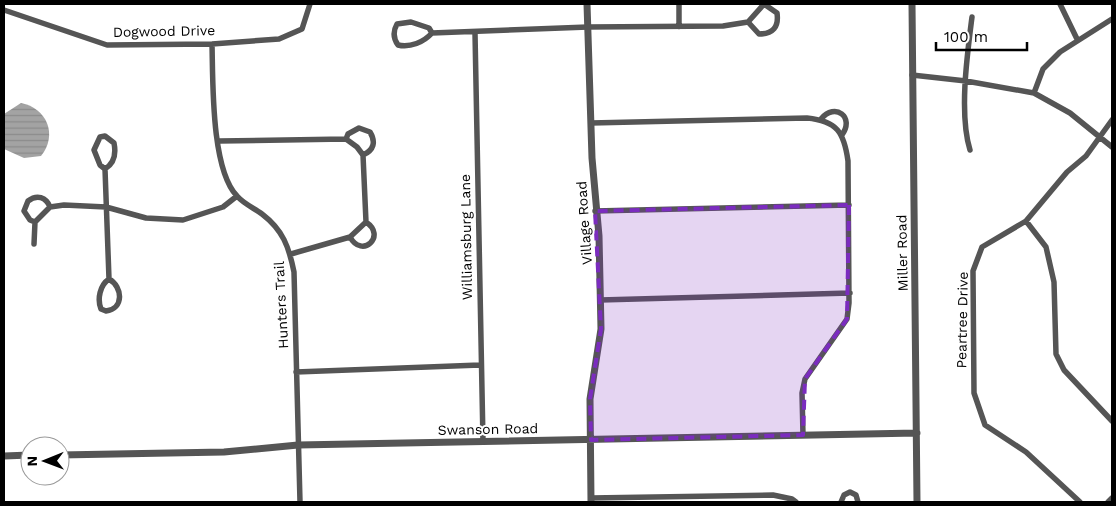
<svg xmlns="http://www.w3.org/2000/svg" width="1116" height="506" font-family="'Work Sans',sans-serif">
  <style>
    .water { fill: url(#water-rules) }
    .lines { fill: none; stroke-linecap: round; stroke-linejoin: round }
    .minor { stroke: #555; stroke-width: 5.5 }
    .tertiary { stroke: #555; stroke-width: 7 }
    .marked { fill: #7b2cbf; fill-opacity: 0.2; stroke: #7b2cbf; stroke-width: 4; stroke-dasharray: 10 6; stroke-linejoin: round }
    .labels { text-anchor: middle; stroke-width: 4; stroke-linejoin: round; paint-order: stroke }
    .street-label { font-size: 14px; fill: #000; stroke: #fff }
  </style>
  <defs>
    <pattern id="water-rules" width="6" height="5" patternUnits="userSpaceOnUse" patternTransform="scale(1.25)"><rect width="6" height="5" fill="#a3a3a3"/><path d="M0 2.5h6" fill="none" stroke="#8b8b8b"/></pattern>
  </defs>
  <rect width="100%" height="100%" fill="#fff"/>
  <path class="water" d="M 21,103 C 47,108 58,135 41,156 L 24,158 L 4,149 L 4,114 Z"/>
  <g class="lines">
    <path class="minor" d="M 679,4 L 679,27
      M 1060,4 L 1077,39
      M 4,10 L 107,45 L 212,44 L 279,39 L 302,29 L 310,4
      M 432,33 L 429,28 L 411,22 L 397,24 C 393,31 393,38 398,45 C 410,48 424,42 432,33 L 588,27 L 723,26 L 748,22 L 764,4 L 777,13 C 779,27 773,34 759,34 L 748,22
      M 475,33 L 483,441
      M 212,44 C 213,81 211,169 237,196 C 244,204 254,208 262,214 C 283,230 289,247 294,272 L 300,502
      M 912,75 L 966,81 L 1034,93 L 1070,113 L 1112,147
      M 1034,93 L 1043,69 L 1060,52 L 1112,19
      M 821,119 C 835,102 855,117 842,135
      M 591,123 L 807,118 C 837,121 844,132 848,161 L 849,303 L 847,319 L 805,379 L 802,393 L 803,435
      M 346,139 L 348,134 L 359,128 L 370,132 C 376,142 374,150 363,155
      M 219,141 L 346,139 L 357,147 L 363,155 L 366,222 L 350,237 L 291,254
      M 970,150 C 959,114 967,56 972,17
      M 105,169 C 115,163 116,153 114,143 L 105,136 L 100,137 L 94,150 L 100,165 L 105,169 L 109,279 C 100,285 97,299 101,309 L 106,311 C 124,309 123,287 109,279
      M 595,211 L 849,205
      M 1026,221 L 1046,247 L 1054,282 L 1056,354 L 1064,370 L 1112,421
      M 35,222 L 30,220 L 24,211 L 28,201 C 37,194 46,197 50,207
      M 350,237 C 362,259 387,236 366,222
      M 34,244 L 35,222 L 50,207 L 64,205 L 106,207 L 146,218 L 183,220 L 223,207 L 237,196
      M 600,300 L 850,293
      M 296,372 L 480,365
      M 591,498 L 773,495 L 792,499 L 796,502
      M 841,502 L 844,495 L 850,492 L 856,495 L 858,502
      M 1080,502 L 1026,452 L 985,425 L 974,393 L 973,271 L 982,247 L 1026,221 L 1067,172 L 1086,156 L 1112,120
      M 1108,502 L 1112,498"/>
    <path class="tertiary" d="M 587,4 L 592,158 L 599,236 L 601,329 L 590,399 L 591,502
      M 912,4 L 917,502
      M 60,455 L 224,452 L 298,445 L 917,433
      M 4,456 L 30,455"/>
  </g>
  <path class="marked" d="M 849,205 L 847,319 L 805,379 L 803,435 L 591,440 L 590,399 L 601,329 L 595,211 Z"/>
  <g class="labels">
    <g class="street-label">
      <text transform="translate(164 31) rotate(-1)" y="5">Dogwood Drive</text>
      <text transform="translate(584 223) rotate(-94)" y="5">Village Road</text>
      <text transform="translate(466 237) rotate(-91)" y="5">Williamsburg Lane</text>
      <text transform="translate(902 253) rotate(-91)" y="5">Miller Road</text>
      <text transform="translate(281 305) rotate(-93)" y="5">Hunters Trail</text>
      <text transform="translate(962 320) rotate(-89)" y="5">Peartree Drive</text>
      <text transform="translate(488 429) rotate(-1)" y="5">Swanson Road</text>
    </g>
  </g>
  <rect width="1116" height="506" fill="none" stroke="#000000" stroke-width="10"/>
  <g transform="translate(45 461) rotate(269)"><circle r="24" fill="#ffffff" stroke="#999999"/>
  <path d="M0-4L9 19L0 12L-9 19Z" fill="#000000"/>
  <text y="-8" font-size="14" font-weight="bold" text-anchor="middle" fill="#000000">N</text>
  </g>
  <path d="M936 42v8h91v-8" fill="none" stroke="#000000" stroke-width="2.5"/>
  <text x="944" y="42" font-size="15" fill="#000000" stroke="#ffffff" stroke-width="4" paint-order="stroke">100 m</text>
</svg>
